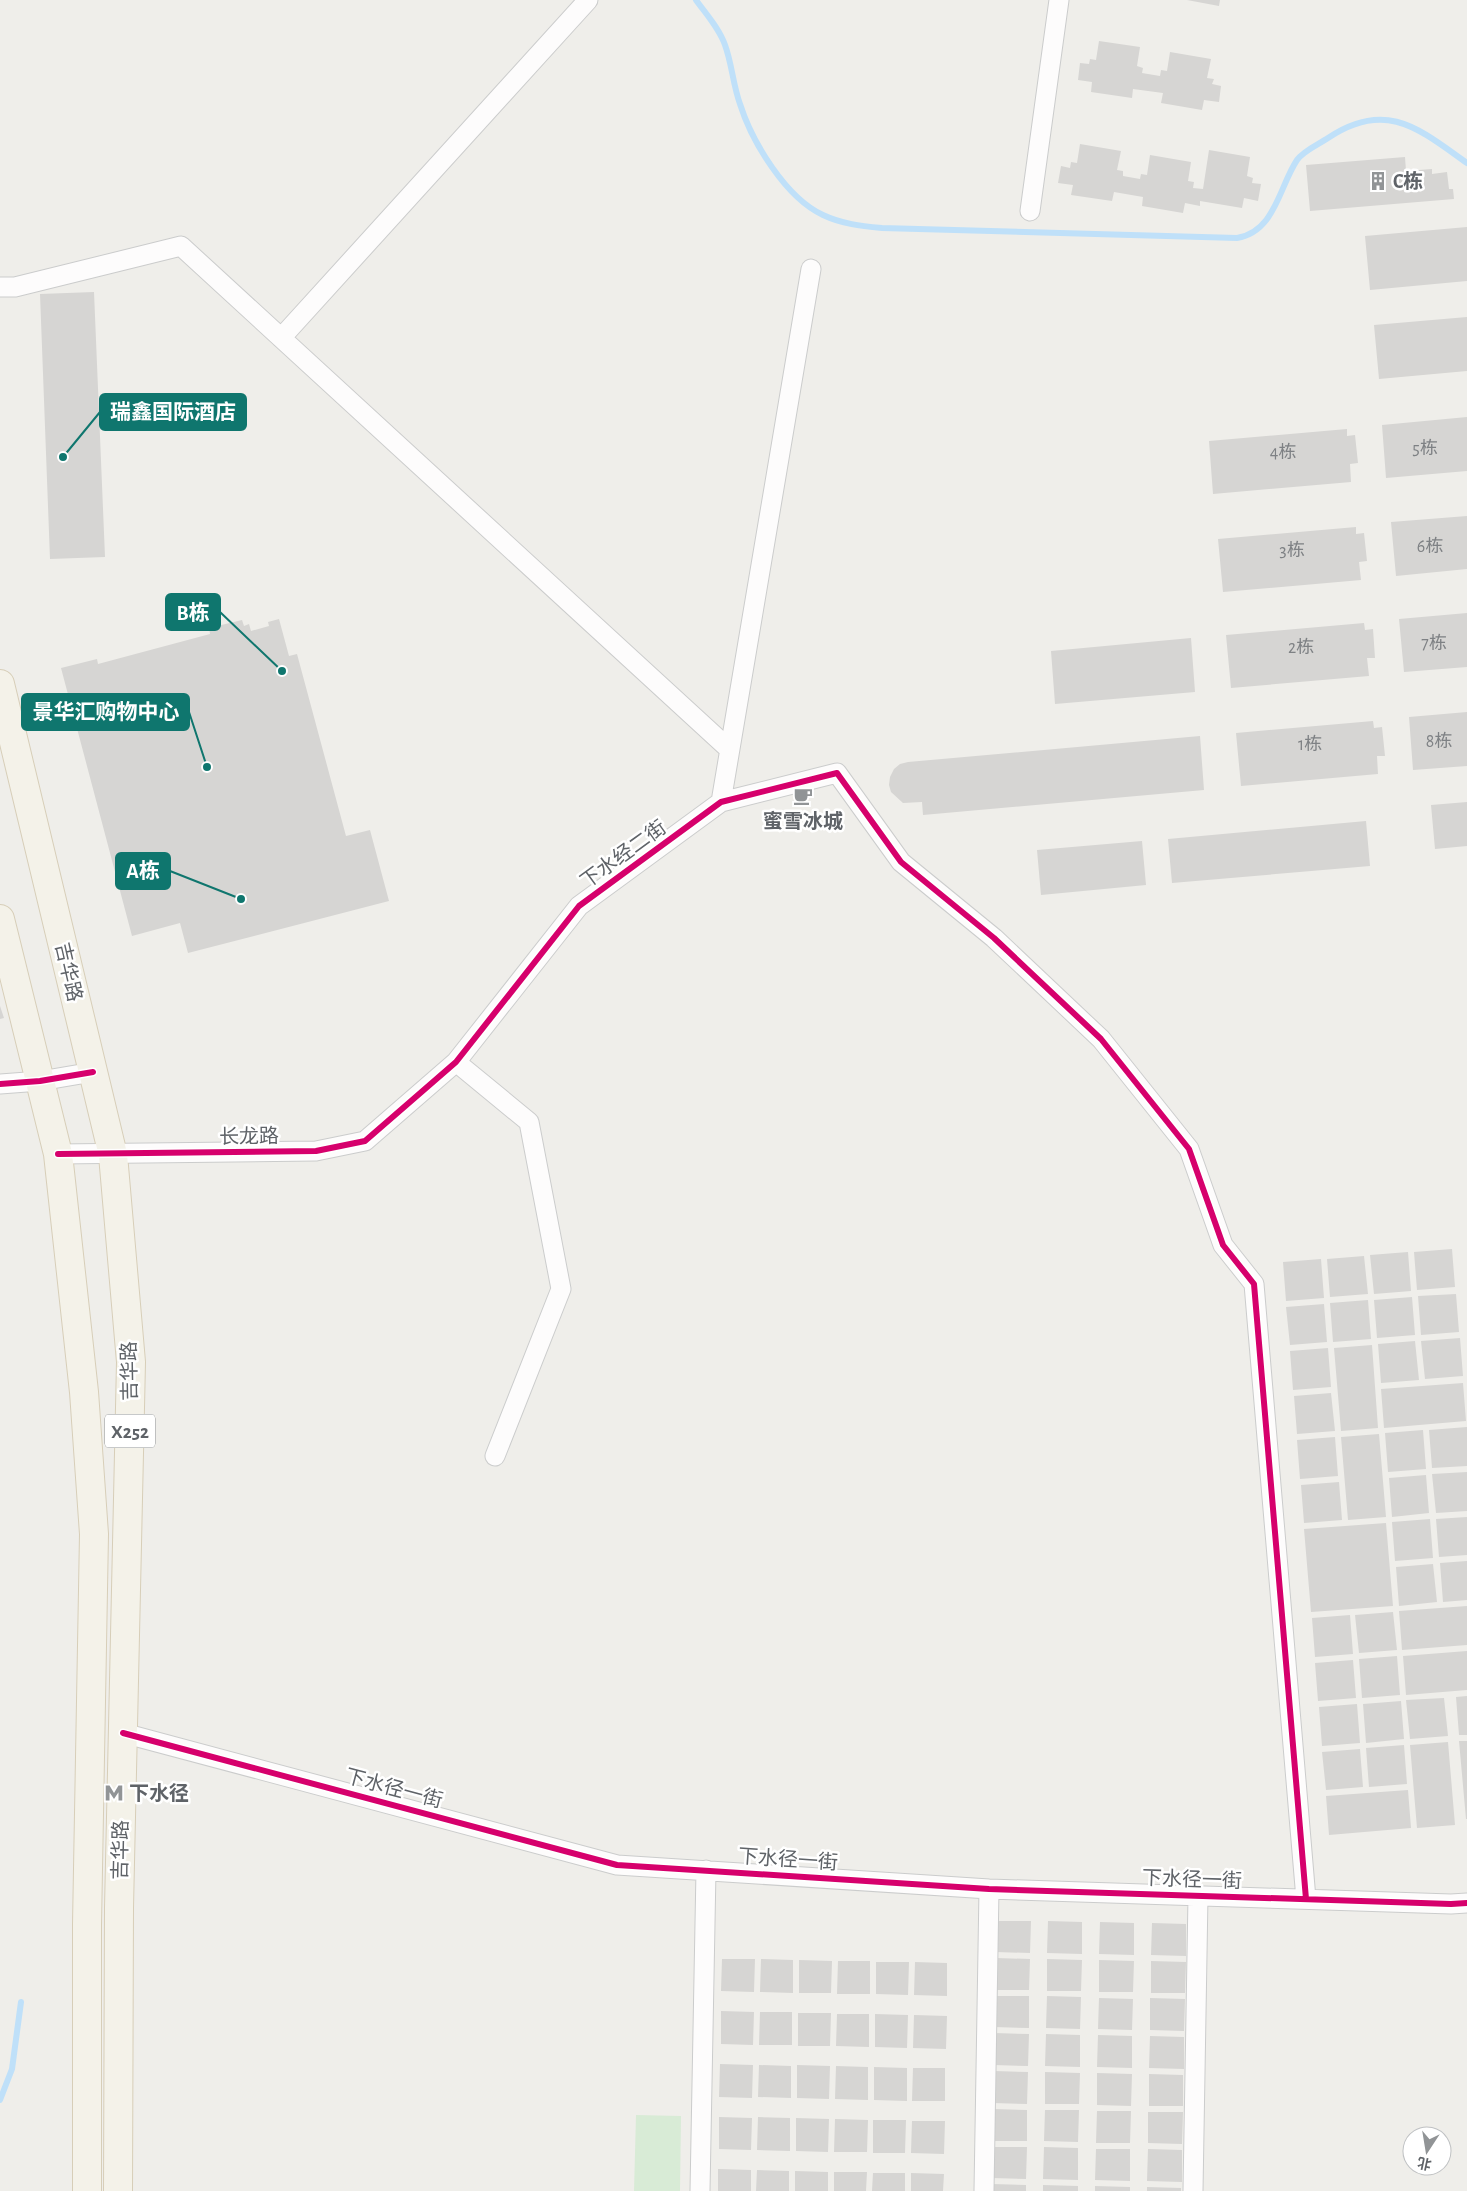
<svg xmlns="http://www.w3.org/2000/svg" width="1467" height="2191" font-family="'Alegreya Sans','Noto Sans SC',sans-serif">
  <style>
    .green { fill: #d8ebd6 }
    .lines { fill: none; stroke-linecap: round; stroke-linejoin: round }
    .stream { stroke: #bfe0f9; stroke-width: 6 }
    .building { fill: #d6d5d3 }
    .minor-casing { stroke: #cbcccc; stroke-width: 21 }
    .primary-casing { stroke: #d7ceb8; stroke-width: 30 }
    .minor { stroke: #fdfcfc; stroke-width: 19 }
    .primary { stroke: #f4f2e9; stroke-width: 28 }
    .cycleway-casing { stroke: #fff; stroke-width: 9 }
    .cycleway { stroke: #d6006c; stroke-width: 6 }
    .labels { text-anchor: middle; stroke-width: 5; stroke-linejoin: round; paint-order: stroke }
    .number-label { font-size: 18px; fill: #7e8184 }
    .shield { fill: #fff; stroke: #8f9295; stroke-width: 1 }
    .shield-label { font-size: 19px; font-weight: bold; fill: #5f6368 }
    .poi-label { font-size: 20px; font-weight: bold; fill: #5f6368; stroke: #fff; text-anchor: start }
    .street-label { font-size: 20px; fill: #5f6368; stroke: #fff }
    .leader { fill: none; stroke: #0f766e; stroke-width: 2 }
    .callout-dot { fill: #0f766e; stroke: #fff; stroke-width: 2 }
    .callout { fill: #0f766e; stroke: #0f766e; stroke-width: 2 }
    .callout-label { font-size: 21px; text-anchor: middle; font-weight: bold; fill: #fff }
  </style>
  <rect width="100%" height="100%" fill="#efeeea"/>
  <path class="green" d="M 636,2115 L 681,2116 L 680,2191 L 634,2191 Z"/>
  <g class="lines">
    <path class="stream" d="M 696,0 C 706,14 719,28 725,45 C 732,64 733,85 740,104 C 752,142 786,198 823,215 C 842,224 861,226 882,228 L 1237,238 C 1275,232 1279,187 1297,160 C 1303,151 1319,144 1328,138 C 1386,99 1419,129 1467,163
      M 0,2100 L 12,2069 L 21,2002"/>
  </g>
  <path class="building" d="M 1187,0 L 1220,0 L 1219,6 Z
    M 1099,41 L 1140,47 L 1137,66 L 1143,68 L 1142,73 L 1160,76 L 1161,70 L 1167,71 L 1170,52 L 1211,59 L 1207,78 L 1214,79 L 1212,84 L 1221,86 L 1219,102 L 1204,100 L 1202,110 L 1161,103 L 1163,93 L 1133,89 L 1132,98 L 1091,92 L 1092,82 L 1078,80 L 1080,63 L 1089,64 L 1090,59 L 1096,60 Z
    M 1080,144 L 1121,151 L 1117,170 L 1123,171 L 1123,176 L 1140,179 L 1141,174 L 1147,175 L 1150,155 L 1191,162 L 1188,181 L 1194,182 L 1193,188 L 1203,189 L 1209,150 L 1250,157 L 1247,176 L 1253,178 L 1252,183 L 1261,184 L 1258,201 L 1244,198 L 1242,208 L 1200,201 L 1200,206 L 1185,203 L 1183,213 L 1142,206 L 1143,197 L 1114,192 L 1112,201 L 1071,195 L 1073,185 L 1058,183 L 1061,166 L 1070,168 L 1071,162 L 1077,163 Z
    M 1405,157 L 1406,171 L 1432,169 L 1432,174 L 1447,172 L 1449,189 L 1453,189 L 1454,199 L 1310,211 L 1306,165 Z
    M 1467,227 L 1467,281 L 1370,290 L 1365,236 Z
    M 94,292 L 105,557 L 50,559 L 40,294 Z
    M 1467,317 L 1467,371 L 1379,379 L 1374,325 Z
    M 1467,417 L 1467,471 L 1386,478 L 1382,425 Z
    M 1347,429 L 1347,436 L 1355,435 L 1358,463 L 1350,464 L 1351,482 L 1213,494 L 1209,441 Z
    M 1467,516 L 1467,569 L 1396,576 L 1391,522 Z
    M 1356,527 L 1356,534 L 1364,533 L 1367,561 L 1359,562 L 1361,580 L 1223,592 L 1218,539 Z
    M 1467,613 L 1467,667 L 1404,672 L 1399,619 Z
    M 279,619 L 289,656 L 297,654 L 346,836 L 370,830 L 389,901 L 188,953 L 180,923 L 132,936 L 61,668 L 97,659 L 98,664 L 210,634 L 209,628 L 242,620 L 244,626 L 249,624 L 251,631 L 269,626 L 268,622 Z
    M 1364,623 L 1365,630 L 1373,629 L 1375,658 L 1367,658 L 1369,676 L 1231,688 L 1226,635 Z
    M 1191,638 L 1195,692 L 1055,704 L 1051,651 Z
    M 1467,712 L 1467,766 L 1413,770 L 1409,717 Z
    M 1373,721 L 1374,728 L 1382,727 L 1385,756 L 1377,756 L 1378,774 L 1241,786 L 1236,733 Z
    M 1200,736 L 1204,790 L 923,815 L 922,802 L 903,803 L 891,792 L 889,785 L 890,777 L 894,769 L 900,764 L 908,762 Z
    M 1467,802 L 1467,846 L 1435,849 L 1431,805 Z
    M 1366,821 L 1370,866 L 1172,883 L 1168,839 Z
    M 1142,841 L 1146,885 L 1041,895 L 1037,850 Z
    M 0,1006 L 4,1018 L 0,1019 Z
    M 1452,1249 L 1455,1287 L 1417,1290 L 1414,1252 Z
    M 1408,1252 L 1411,1291 L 1374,1294 L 1370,1255 Z
    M 1364,1256 L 1368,1294 L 1330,1297 L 1327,1259 Z
    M 1321,1259 L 1324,1298 L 1286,1301 L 1283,1262 Z
    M 1456,1294 L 1459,1332 L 1421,1335 L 1418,1296 Z
    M 1412,1297 L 1415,1335 L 1377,1338 L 1374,1300 Z
    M 1368,1300 L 1371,1339 L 1333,1342 L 1330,1303 Z
    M 1324,1304 L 1327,1342 L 1290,1345 L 1286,1307 Z
    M 1460,1338 L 1463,1376 L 1425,1379 L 1421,1341 Z
    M 1415,1341 L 1419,1380 L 1381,1383 L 1378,1344 Z
    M 1372,1345 L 1378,1428 L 1341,1431 L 1334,1348 Z
    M 1328,1348 L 1331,1387 L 1293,1390 L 1290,1351 Z
    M 1463,1383 L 1466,1421 L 1384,1428 L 1381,1389 Z
    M 1331,1393 L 1335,1431 L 1297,1434 L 1294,1396 Z
    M 1467,1427 L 1467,1466 L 1432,1468 L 1429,1430 Z
    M 1423,1430 L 1426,1469 L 1388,1472 L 1385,1433 Z
    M 1379,1434 L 1386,1517 L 1348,1520 L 1341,1437 Z
    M 1335,1437 L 1338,1476 L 1300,1479 L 1297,1440 Z
    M 1467,1472 L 1467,1511 L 1436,1513 L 1432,1474 Z
    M 1426,1475 L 1429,1513 L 1392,1517 L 1389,1478 Z
    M 1339,1482 L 1342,1520 L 1304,1523 L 1301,1485 Z
    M 1467,1517 L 1467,1555 L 1439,1557 L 1436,1519 Z
    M 1430,1519 L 1433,1558 L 1395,1561 L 1392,1522 Z
    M 1386,1523 L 1393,1606 L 1311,1612 L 1304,1529 Z
    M 1467,1561 L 1467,1600 L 1443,1602 L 1440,1563 Z
    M 1433,1564 L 1437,1602 L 1399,1606 L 1396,1567 Z
    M 1467,1606 L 1467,1645 L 1402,1650 L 1399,1611 Z
    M 1393,1612 L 1397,1650 L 1359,1653 L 1355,1615 Z
    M 1350,1615 L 1353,1654 L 1315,1657 L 1312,1618 Z
    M 1467,1651 L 1467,1690 L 1406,1695 L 1403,1656 Z
    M 1397,1656 L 1400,1695 L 1362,1698 L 1359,1659 Z
    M 1353,1660 L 1356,1698 L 1318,1701 L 1315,1663 Z
    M 1467,1696 L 1467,1735 L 1459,1735 L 1456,1697 Z
    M 1444,1698 L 1448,1736 L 1410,1739 L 1406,1700 Z
    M 1401,1701 L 1404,1739 L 1366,1743 L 1363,1704 Z
    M 1357,1704 L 1360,1743 L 1322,1746 L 1319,1707 Z
    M 1459,1741 L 1467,1741 L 1467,1819 L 1466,1819 Z
    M 1448,1742 L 1455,1825 L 1417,1828 L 1410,1745 Z
    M 1404,1745 L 1407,1784 L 1369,1787 L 1366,1748 Z
    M 1360,1749 L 1363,1787 L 1326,1790 L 1322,1752 Z
    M 1408,1790 L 1411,1828 L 1329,1835 L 1326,1796 Z
    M 996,1921 L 1031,1921 L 1030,1953 L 996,1952 Z
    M 1048,1921 L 1082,1922 L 1082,1954 L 1047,1953 Z
    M 1100,1922 L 1134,1923 L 1134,1955 L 1099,1954 Z
    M 1152,1923 L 1186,1924 L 1186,1956 L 1151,1955 Z
    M 996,1958 L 1030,1959 L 1029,1990 L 995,1990 Z
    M 722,1959 L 755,1959 L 754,1992 L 721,1991 Z
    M 761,1959 L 793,1960 L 793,1993 L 760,1992 Z
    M 1047,1959 L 1082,1960 L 1081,1991 L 1047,1991 Z
    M 799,1960 L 832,1961 L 831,1993 L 799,1993 Z
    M 1099,1960 L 1134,1961 L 1133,1992 L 1099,1992 Z
    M 838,1961 L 870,1961 L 870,1994 L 837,1994 Z
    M 1151,1961 L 1186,1962 L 1185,1993 L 1151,1993 Z
    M 876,1962 L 909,1962 L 908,1995 L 876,1994 Z
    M 915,1962 L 947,1963 L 947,1996 L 914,1995 Z
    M 995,1996 L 1029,1996 L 1029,2028 L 994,2027 Z
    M 1047,1996 L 1081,1997 L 1080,2029 L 1046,2028 Z
    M 1099,1998 L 1133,1999 L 1132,2030 L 1098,2029 Z
    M 1150,1998 L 1185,1999 L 1184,2031 L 1150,2030 Z
    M 721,2011 L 754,2012 L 753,2045 L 721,2044 Z
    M 760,2012 L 792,2012 L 792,2045 L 759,2045 Z
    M 798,2013 L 831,2013 L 830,2046 L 798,2046 Z
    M 837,2014 L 869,2014 L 869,2047 L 836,2046 Z
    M 875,2014 L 908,2015 L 907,2048 L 875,2047 Z
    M 914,2015 L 947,2016 L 946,2049 L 913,2048 Z
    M 994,2033 L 1029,2034 L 1028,2066 L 994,2065 Z
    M 1046,2034 L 1080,2035 L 1080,2067 L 1045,2066 Z
    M 1098,2035 L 1132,2036 L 1132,2068 L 1097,2067 Z
    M 1150,2036 L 1184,2037 L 1184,2069 L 1149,2068 Z
    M 720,2064 L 753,2065 L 752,2098 L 719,2097 Z
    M 759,2065 L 791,2066 L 791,2098 L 758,2097 Z
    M 797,2065 L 830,2066 L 829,2099 L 797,2098 Z
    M 836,2066 L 868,2067 L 868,2100 L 835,2099 Z
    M 874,2067 L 907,2068 L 907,2101 L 874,2100 Z
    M 913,2068 L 945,2068 L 945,2101 L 912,2101 Z
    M 994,2071 L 1028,2072 L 1027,2104 L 993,2103 Z
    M 1045,2072 L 1080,2073 L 1079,2104 L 1045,2104 Z
    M 1097,2073 L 1132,2074 L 1131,2106 L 1097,2105 Z
    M 1149,2074 L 1183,2075 L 1183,2106 L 1149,2106 Z
    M 993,2109 L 1027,2110 L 1027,2141 L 992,2141 Z
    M 1045,2110 L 1079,2110 L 1078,2142 L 1044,2141 Z
    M 1097,2111 L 1131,2111 L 1130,2143 L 1096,2143 Z
    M 1148,2112 L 1183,2112 L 1182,2144 L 1148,2143 Z
    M 719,2117 L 752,2118 L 751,2150 L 719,2149 Z
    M 758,2117 L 790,2118 L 790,2151 L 757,2150 Z
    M 796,2118 L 829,2119 L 828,2152 L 796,2151 Z
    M 835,2119 L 868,2120 L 867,2152 L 834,2152 Z
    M 873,2120 L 906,2120 L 905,2153 L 873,2153 Z
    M 912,2121 L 945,2121 L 944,2154 L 911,2153 Z
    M 992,2147 L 1027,2147 L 1026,2179 L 992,2178 Z
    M 1044,2147 L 1078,2148 L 1078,2180 L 1043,2179 Z
    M 1096,2149 L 1130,2149 L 1130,2181 L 1095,2180 Z
    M 1148,2149 L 1182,2150 L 1182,2182 L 1147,2181 Z
    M 718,2169 L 751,2170 L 751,2191 L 718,2191 Z
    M 757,2170 L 789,2171 L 789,2191 L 756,2191 Z
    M 795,2171 L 828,2172 L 828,2191 L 795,2191 Z
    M 834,2172 L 867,2172 L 866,2191 L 834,2191 Z
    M 873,2173 L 905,2173 L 905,2191 L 872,2191 Z
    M 911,2173 L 944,2174 L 943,2191 L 911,2191 Z
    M 992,2184 L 1026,2185 L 1026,2191 L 992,2191 Z
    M 1043,2185 L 1078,2186 L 1078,2191 L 1043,2191 Z
    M 1095,2186 L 1130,2187 L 1130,2191 L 1095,2191 Z
    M 1147,2187 L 1181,2188 L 1181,2191 L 1147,2191 Z"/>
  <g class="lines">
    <g class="minor-casing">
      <path id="minor" d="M 1030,211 L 1059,0
        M 0,287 L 15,287 L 181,246 L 729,749
        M 281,338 L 588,0
        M 721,802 L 811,269
        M 456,1062 L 529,1122 L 561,1289 L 495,1456
        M 0,1084 L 40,1081 L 93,1072
        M 58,1154 L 316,1151 L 365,1141 L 456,1062 L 579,906 L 721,802 L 837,773 L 901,862 L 994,938 L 1101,1039 L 1189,1149 L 1223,1245 L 1254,1284 L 1306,1899
        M 123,1733 L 617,1865 L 989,1889 L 1451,1904 L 1467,1903
        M 700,2191 L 706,1870
        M 984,2191 L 989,1889
        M 1193,2191 L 1198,1896"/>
    </g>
    <g class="primary-casing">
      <path id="primary" d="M 0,684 L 113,1155 L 131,1362 L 119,1908 L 118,2191
        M 0,919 L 58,1154 L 84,1392 L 94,1534 L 87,1925 L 87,2191"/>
    </g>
    <use href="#minor" class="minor"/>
    <use href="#primary" class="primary"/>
    <g class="cycleway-casing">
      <path id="cycleway" d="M 0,1084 L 40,1081 L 93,1072
        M 58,1154 L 316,1151 L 365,1141 L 456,1062 L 579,906 L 721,802 L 837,773 L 901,862 L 994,938 L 1101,1039 L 1189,1149 L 1223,1245 L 1254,1284 L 1306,1899
        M 123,1733 L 617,1865 L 989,1889 L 1451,1904 L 1467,1903"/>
    </g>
    <use href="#cycleway" class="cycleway"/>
  </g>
  <defs>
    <g id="building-bare" transform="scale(1.5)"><path d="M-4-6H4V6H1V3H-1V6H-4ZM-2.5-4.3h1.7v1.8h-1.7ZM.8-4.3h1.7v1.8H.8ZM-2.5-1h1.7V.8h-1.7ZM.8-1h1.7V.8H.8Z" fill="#919496" stroke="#fff" stroke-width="2.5" paint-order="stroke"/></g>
    <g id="cafe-bare" transform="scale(1.5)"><path d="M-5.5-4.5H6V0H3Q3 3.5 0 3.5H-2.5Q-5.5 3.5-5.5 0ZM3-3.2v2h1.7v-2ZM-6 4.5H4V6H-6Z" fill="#919496" stroke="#fff" stroke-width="2.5" paint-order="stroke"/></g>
    <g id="metro-bare" transform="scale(1.5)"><path d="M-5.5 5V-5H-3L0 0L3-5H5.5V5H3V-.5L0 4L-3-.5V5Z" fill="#919496" stroke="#fff" stroke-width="2.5" paint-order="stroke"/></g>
  </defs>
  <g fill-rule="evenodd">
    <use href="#building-bare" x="1378" y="181"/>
    <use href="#cafe-bare" x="803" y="796"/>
    <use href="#metro-bare" x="114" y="1793"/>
  </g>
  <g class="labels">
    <g class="number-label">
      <text x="1425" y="454">5栋</text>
      <text x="1283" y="458">4栋</text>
      <text x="1430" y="552">6栋</text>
      <text x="1292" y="556">3栋</text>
      <text x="1434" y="649">7栋</text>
      <text x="1301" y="653">2栋</text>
      <text x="1439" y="747">8栋</text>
      <text x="1310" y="750">1栋</text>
    </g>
    <rect class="shield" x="105" y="1414.5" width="50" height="33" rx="4"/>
    <g class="shield-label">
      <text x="130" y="1438">X252</text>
    </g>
    <g class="poi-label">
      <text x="1393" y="188">C栋</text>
      <text x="803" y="828" text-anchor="middle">蜜雪冰城</text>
      <text x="129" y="1800">下水径</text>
    </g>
    <g class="street-label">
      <text transform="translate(623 854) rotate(-36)" y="7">下水经二街</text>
      <text transform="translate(69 972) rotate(77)" y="7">吉华路</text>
      <text transform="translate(249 1136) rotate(-1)" y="7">长龙路</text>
      <text transform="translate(129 1371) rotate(-91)" y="7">吉华路</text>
      <text transform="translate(394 1788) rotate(15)" y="7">下水径一街</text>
      <text transform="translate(120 1850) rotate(-89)" y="7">吉华路</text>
      <text transform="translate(788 1859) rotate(4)" y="7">下水径一街</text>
      <text transform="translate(1192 1879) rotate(2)" y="7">下水径一街</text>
    </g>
  </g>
  <path class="leader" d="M63 457L100 412M282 671L220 612M207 767L189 712M241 899L170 871"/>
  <g class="callout-dot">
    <circle cx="63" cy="457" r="5"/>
    <circle cx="282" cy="671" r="5"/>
    <circle cx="207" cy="767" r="5"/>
    <circle cx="241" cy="899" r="5"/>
  </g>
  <g class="callout">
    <rect x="100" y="394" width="146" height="36" rx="5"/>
    <rect x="166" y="594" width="54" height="36" rx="5"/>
    <rect x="22" y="694" width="167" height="36" rx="5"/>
    <rect x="116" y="853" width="54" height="36" rx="5"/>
  </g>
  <g class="callout-label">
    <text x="173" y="419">瑞鑫国际酒店</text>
    <text x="193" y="620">B栋</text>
    <text x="106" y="719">景华汇购物中心</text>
    <text x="143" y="878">A栋</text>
  </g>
  <g transform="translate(1427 2151) rotate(192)"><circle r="24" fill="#ffffff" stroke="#bfc1c3"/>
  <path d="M0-4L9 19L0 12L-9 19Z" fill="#919496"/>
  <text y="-8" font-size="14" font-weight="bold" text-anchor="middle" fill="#5f6368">北</text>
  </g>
</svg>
